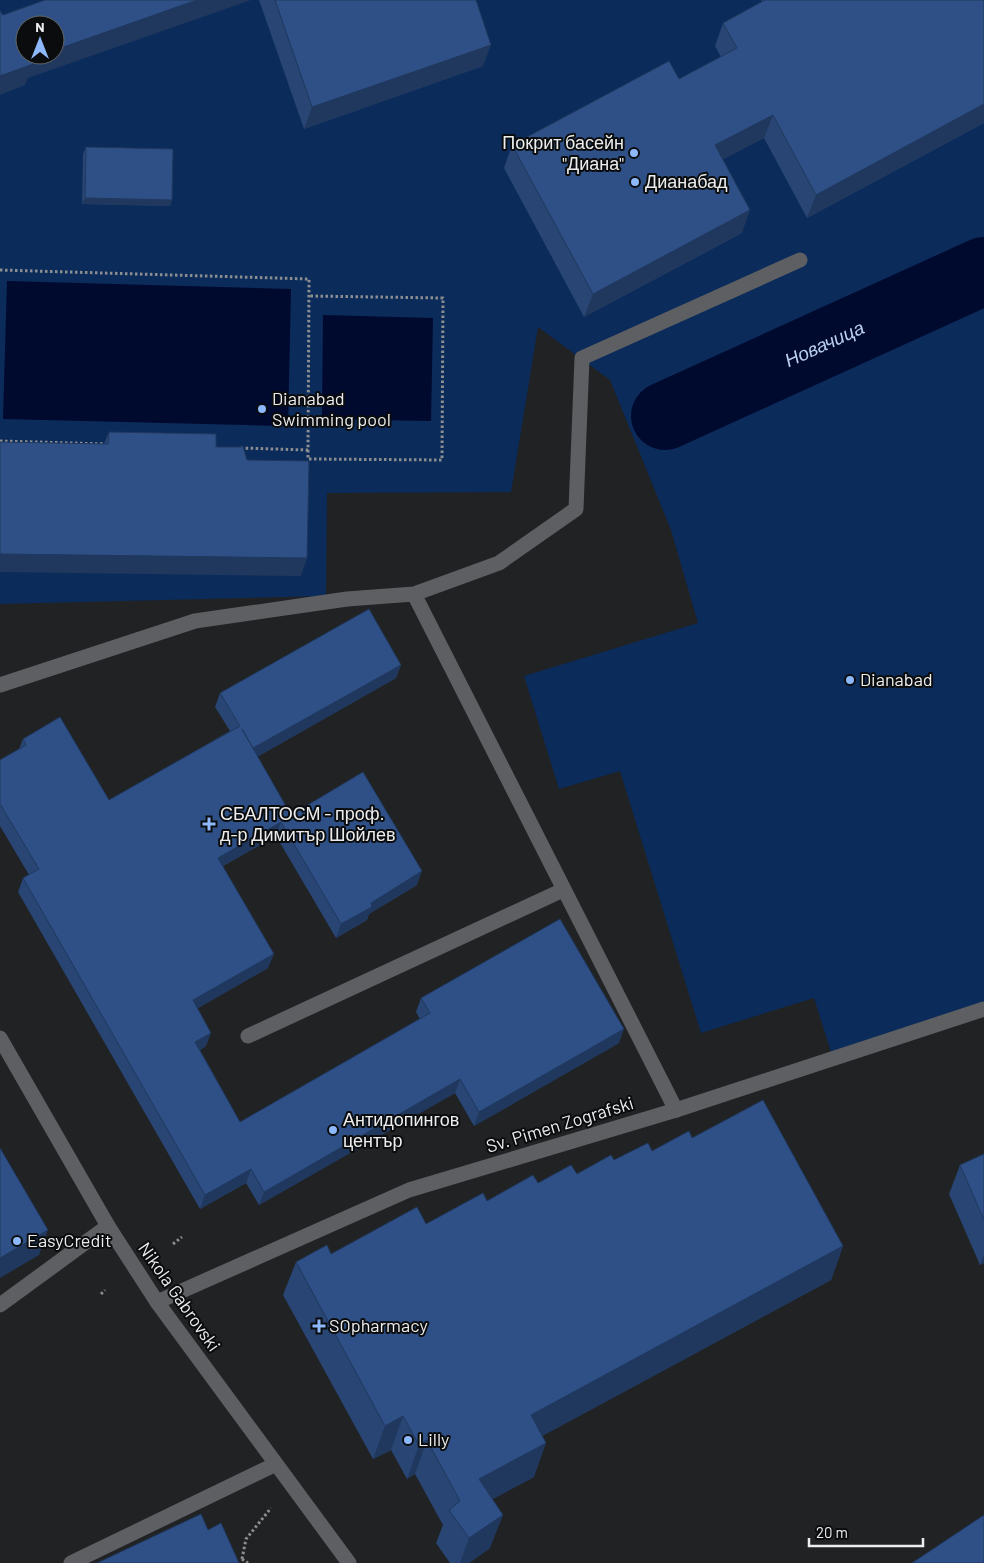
<svg xmlns="http://www.w3.org/2000/svg" width="984" height="1563" font-family="Barlow,sans-serif">
  <style>
    .green { fill: #0b2b5a; fill-rule: evenodd }
    .water { fill: #00092e }
    .lines { fill: none; stroke-linecap: round; stroke-linejoin: round }
    .river { stroke: #00092e; stroke-width: 68 }
    .path { stroke: #8d8e90; stroke-width: 3; stroke-dasharray: 2.5 2.5; stroke-linecap: butt }
    .lane { stroke: #5e5f62; stroke-width: 15 }
    .street { stroke: #5e5f62; stroke-width: 15 }
    .secondary { stroke: #5e5f62; stroke-width: 15 }
    .wall { fill: #284573 }
    .shaded-wall { fill: #20385e }
    .building { fill: #2e5086; stroke: #20385e }
    .poi-dot { fill: #8db9fc; stroke: #0b0c0d; stroke-width: 2 }
    .labels { text-anchor: middle; stroke-width: 4; stroke-linejoin: round; paint-order: stroke }
    .poi-label { font-size: 18px; fill: #ecedef; stroke: #0b0c0d; text-anchor: start }
    .street-label { font-size: 18px; fill: #ecedef; stroke: #0b0c0d }
    .water-label { font-size: 19px; font-style: italic; fill: #bacfef; stroke: #0b0c0d }
  </style>
  <rect width="100%" height="100%" fill="#212224"/>
  <path class="green" d="M 0,0 L 984,0 L 984,1009 L 833,1058 L 814,998 L 701,1033 L 620,771 L 559,789 L 524,676 L 698,623 L 671,530 L 610,380 L 538,327 L 511,492 L 327,493 L 326,596 L 0,604 ZM 25,25 L 55,25 L 55,55 L 25,55 Z"/>
  <path class="water" d="M 7,281 L 291,289 L 288,426 L 3,419 Z
    M 323,315 L 433,318 L 431,421 L 322,419 Z"/>
  <g class="lines">
    <path class="river" id="s1" d="M 665,416 L 984,271"/>
    <path class="path" d="M 0,270 L 309,279 L 308,450 L 241,448
      M 0,441 L 107,444
      M 308,450 L 308,459 L 442,460 L 443,298 L 309,296
      M 173,1244 L 182,1237
      M 101,1294 L 105,1290
      M 242,1559 L 246,1539 L 271,1508
      M 242,1559 L 248,1563"/>
    <path class="lane" d="M 414,594 L 676,1110
      M 0,685 L 195,621 L 347,599 L 414,594 L 499,563 L 576,509 L 582,358 L 800,260
      M 248,1036 L 563,890
      M 71,1563 L 276,1464"/>
    <path class="street" d="M 157,1302 L 409,1190 L 676,1110 L 984,1009
      M 0,1305 L 108,1226"/>
    <path class="secondary" d="M 0,1038 L 108,1226 L 157,1302 L 349,1563"/>
  </g>
  <path class="wall" d="M 259,0 L 476,0 L 483,66 L 304,129 Z
    M 761,0 L 984,0 L 984,123 L 807,218 L 764,138 L 723,159 L 742,233 L 584,317 L 504,168 L 512,145 L 679,79 L 721,57 L 715,46 L 723,23 L 762,2 Z
    M 86,147 L 172,200 L 170,206 L 82,204 L 83,154 Z
    M 109,432 L 216,447 L 247,460 L 301,576 L 104,444 Z
    M 401,665 L 396,678 L 257,757 L 291,815 L 417,885 L 369,914 L 367,920 L 336,938 L 276,836 L 223,866 L 268,968 L 197,1008 L 206,1046 L 200,1050 L 240,1122 L 420,1019 L 416,1012 L 421,998 L 619,1043 L 474,1126 L 455,1093 L 259,1205 L 246,1183 L 200,1209 L 18,892 L 23,878 L 29,875 L 0,826 L 0,760 L 19,749 L 23,739 L 109,800 L 230,731 L 215,707 L 220,693 Z
    M 692,1138 L 843,1246 L 831,1280 L 542,1436 L 534,1477 L 492,1499 L 490,1548 L 469,1563 L 450,1563 L 436,1543 L 443,1525 L 415,1474 L 407,1479 L 391,1450 L 373,1459 L 283,1295 L 296,1262 L 331,1254 L 426,1224 L 487,1201 L 538,1183 L 577,1174 L 614,1160 L 652,1151 Z
    M 984,1154 L 984,1263 L 980,1265 L 949,1194 L 960,1165 Z"/>
  <path class="shaded-wall" d="M 197,0 L 251,0 L 28,78 L 25,85 L 0,95 L 0,76 L 30,58 L 40,55 L 55,55 L 55,50 Z
    M 491,45 L 483,66 L 304,129 L 312,107 Z
    M 984,104 L 984,123 L 807,218 L 816,195 Z
    M 773,115 L 764,138 L 707,168 L 715,145 Z
    M 85,198 L 172,200 L 170,206 L 82,204 Z
    M 750,210 L 742,233 L 584,317 L 593,294 Z
    M 0,554 L 307,558 L 301,576 L 0,572 Z
    M 401,665 L 396,678 L 248,762 L 253,748 Z
    M 281,822 L 276,836 L 213,871 L 218,858 Z
    M 422,871 L 417,885 L 369,914 L 367,920 L 336,938 L 341,924 L 371,903 Z
    M 274,954 L 268,968 L 188,1014 L 193,1000 Z
    M 624,1029 L 619,1043 L 474,1126 L 479,1112 Z
    M 211,1033 L 206,1046 L 190,1056 L 195,1042 Z
    M 460,1079 L 455,1093 L 259,1205 L 264,1192 Z
    M 251,1169 L 246,1183 L 200,1209 L 205,1195 Z
    M 48,1230 L 39,1255 L 0,1278 L 0,1258 Z
    M 843,1246 L 831,1280 L 518,1449 L 531,1415 Z
    M 984,1254 L 984,1263 L 980,1265 Z
    M 403,1416 L 391,1450 L 373,1459 L 385,1426 Z
    M 427,1440 L 415,1474 L 407,1479 L 419,1445 Z
    M 546,1443 L 534,1477 L 467,1513 L 479,1479 Z
    M 503,1515 L 490,1548 L 469,1563 L 460,1563 L 469,1538 Z"/>
  <path class="building" d="M 45,0 L 197,0 L 55,50 L 55,25 L 25,25 L 25,55 L 40,55 L 30,58 L 33,64 L 0,76 L 0,11 L 3,15 Z
    M 275,0 L 476,0 L 491,45 L 312,107 Z
    M 765,0 L 984,0 L 984,104 L 816,195 L 773,115 L 715,145 L 750,210 L 593,294 L 512,145 L 669,61 L 679,79 L 737,48 L 723,23 Z
    M 86,147 L 173,149 L 172,200 L 85,198 Z
    M 109,432 L 216,434 L 216,447 L 243,447 L 247,460 L 309,461 L 307,558 L 0,554 L 0,442 L 108,444 Z
    M 369,609 L 401,665 L 253,748 L 242,729 L 291,815 L 363,772 L 422,871 L 371,903 L 372,907 L 341,924 L 281,822 L 218,858 L 274,954 L 193,1000 L 211,1033 L 195,1042 L 240,1122 L 430,1013 L 421,998 L 560,919 L 624,1029 L 479,1112 L 460,1079 L 264,1192 L 251,1169 L 205,1195 L 23,878 L 39,869 L 0,804 L 0,760 L 26,745 L 23,739 L 60,717 L 109,800 L 240,726 L 220,693 Z
    M 763,1100 L 843,1246 L 531,1415 L 546,1443 L 479,1479 L 503,1515 L 469,1538 L 449,1510 L 460,1501 L 427,1440 L 419,1445 L 403,1416 L 385,1426 L 296,1262 L 327,1245 L 331,1254 L 417,1207 L 426,1224 L 483,1193 L 487,1201 L 533,1175 L 538,1183 L 571,1165 L 577,1174 L 611,1155 L 614,1160 L 648,1143 L 652,1151 L 689,1131 L 692,1138 Z
    M 0,1148 L 48,1230 L 0,1258 Z
    M 984,1154 L 984,1220 L 960,1165 Z
    M 201,1514 L 208,1530 L 221,1523 L 239,1563 L 97,1563 Z
    M 984,1515 L 984,1563 L 912,1563 Z"/>
  <g class="poi-dot">
    <circle cx="634" cy="153" r="5"/>
    <circle cx="635" cy="182" r="5"/>
    <circle cx="262" cy="409" r="5"/>
    <circle cx="850" cy="680" r="5"/>
    <path d="M206.5 816.5h5v5h5v5h-5v5h-5v-5h-5v-5h5z"/>
    <circle cx="333" cy="1130" r="5"/>
    <circle cx="17" cy="1241" r="5"/>
    <path d="M316.5 1318.5h5v5h5v5h-5v5h-5v-5h-5v-5h5z"/>
    <circle cx="408" cy="1440" r="5"/>
  </g>
  <g class="labels">
    <g class="poi-label">
      <text x="624" y="149" text-anchor="end">Покрит басейн<tspan x="624" dy="21">"Диана"</tspan></text>
      <text x="645" y="188">Дианабад</text>
      <text x="272" y="405">Dianabad<tspan x="272" dy="21">Swimming pool</tspan></text>
      <text x="860" y="686">Dianabad</text>
      <text x="220" y="820">СБАЛТОСМ - проф.<tspan x="220" dy="21">д-р Димитър Шойлев</tspan></text>
      <text x="343" y="1126">Антидопингов<tspan x="343" dy="21">център</tspan></text>
      <text x="27" y="1247">EasyCredit</text>
      <text x="329" y="1332">SOpharmacy</text>
      <text x="418" y="1446">Lilly</text>
    </g>
    <g class="street-label">
      <text transform="translate(560 1125) rotate(-17)" y="6">Sv. Pimen Zografski</text>
      <text transform="translate(179 1297) rotate(55)" y="6">Nikola Gabrovski</text>
    </g>
    <g class="water-label">
      <text dy="7" stroke="none"><textPath href="#s1" startOffset="175">Новачица</textPath></text>
    </g>
  </g>
  <g transform="translate(40 40)"><circle r="24" fill="#0b0c0d" stroke="#656667"/>
  <path d="M0-4L9 19L0 12L-9 19Z" fill="#8db9fc"/>
  <text y="-8" font-size="14" font-weight="bold" text-anchor="middle" fill="#ecedef">N</text>
  </g>
  <path d="M809 1538v8h114v-8" fill="none" stroke="#ecedef" stroke-width="2.5"/>
  <text x="816" y="1538" font-size="15" fill="#ecedef" stroke="#0b0c0d" stroke-width="4" paint-order="stroke">20 m</text>
</svg>
